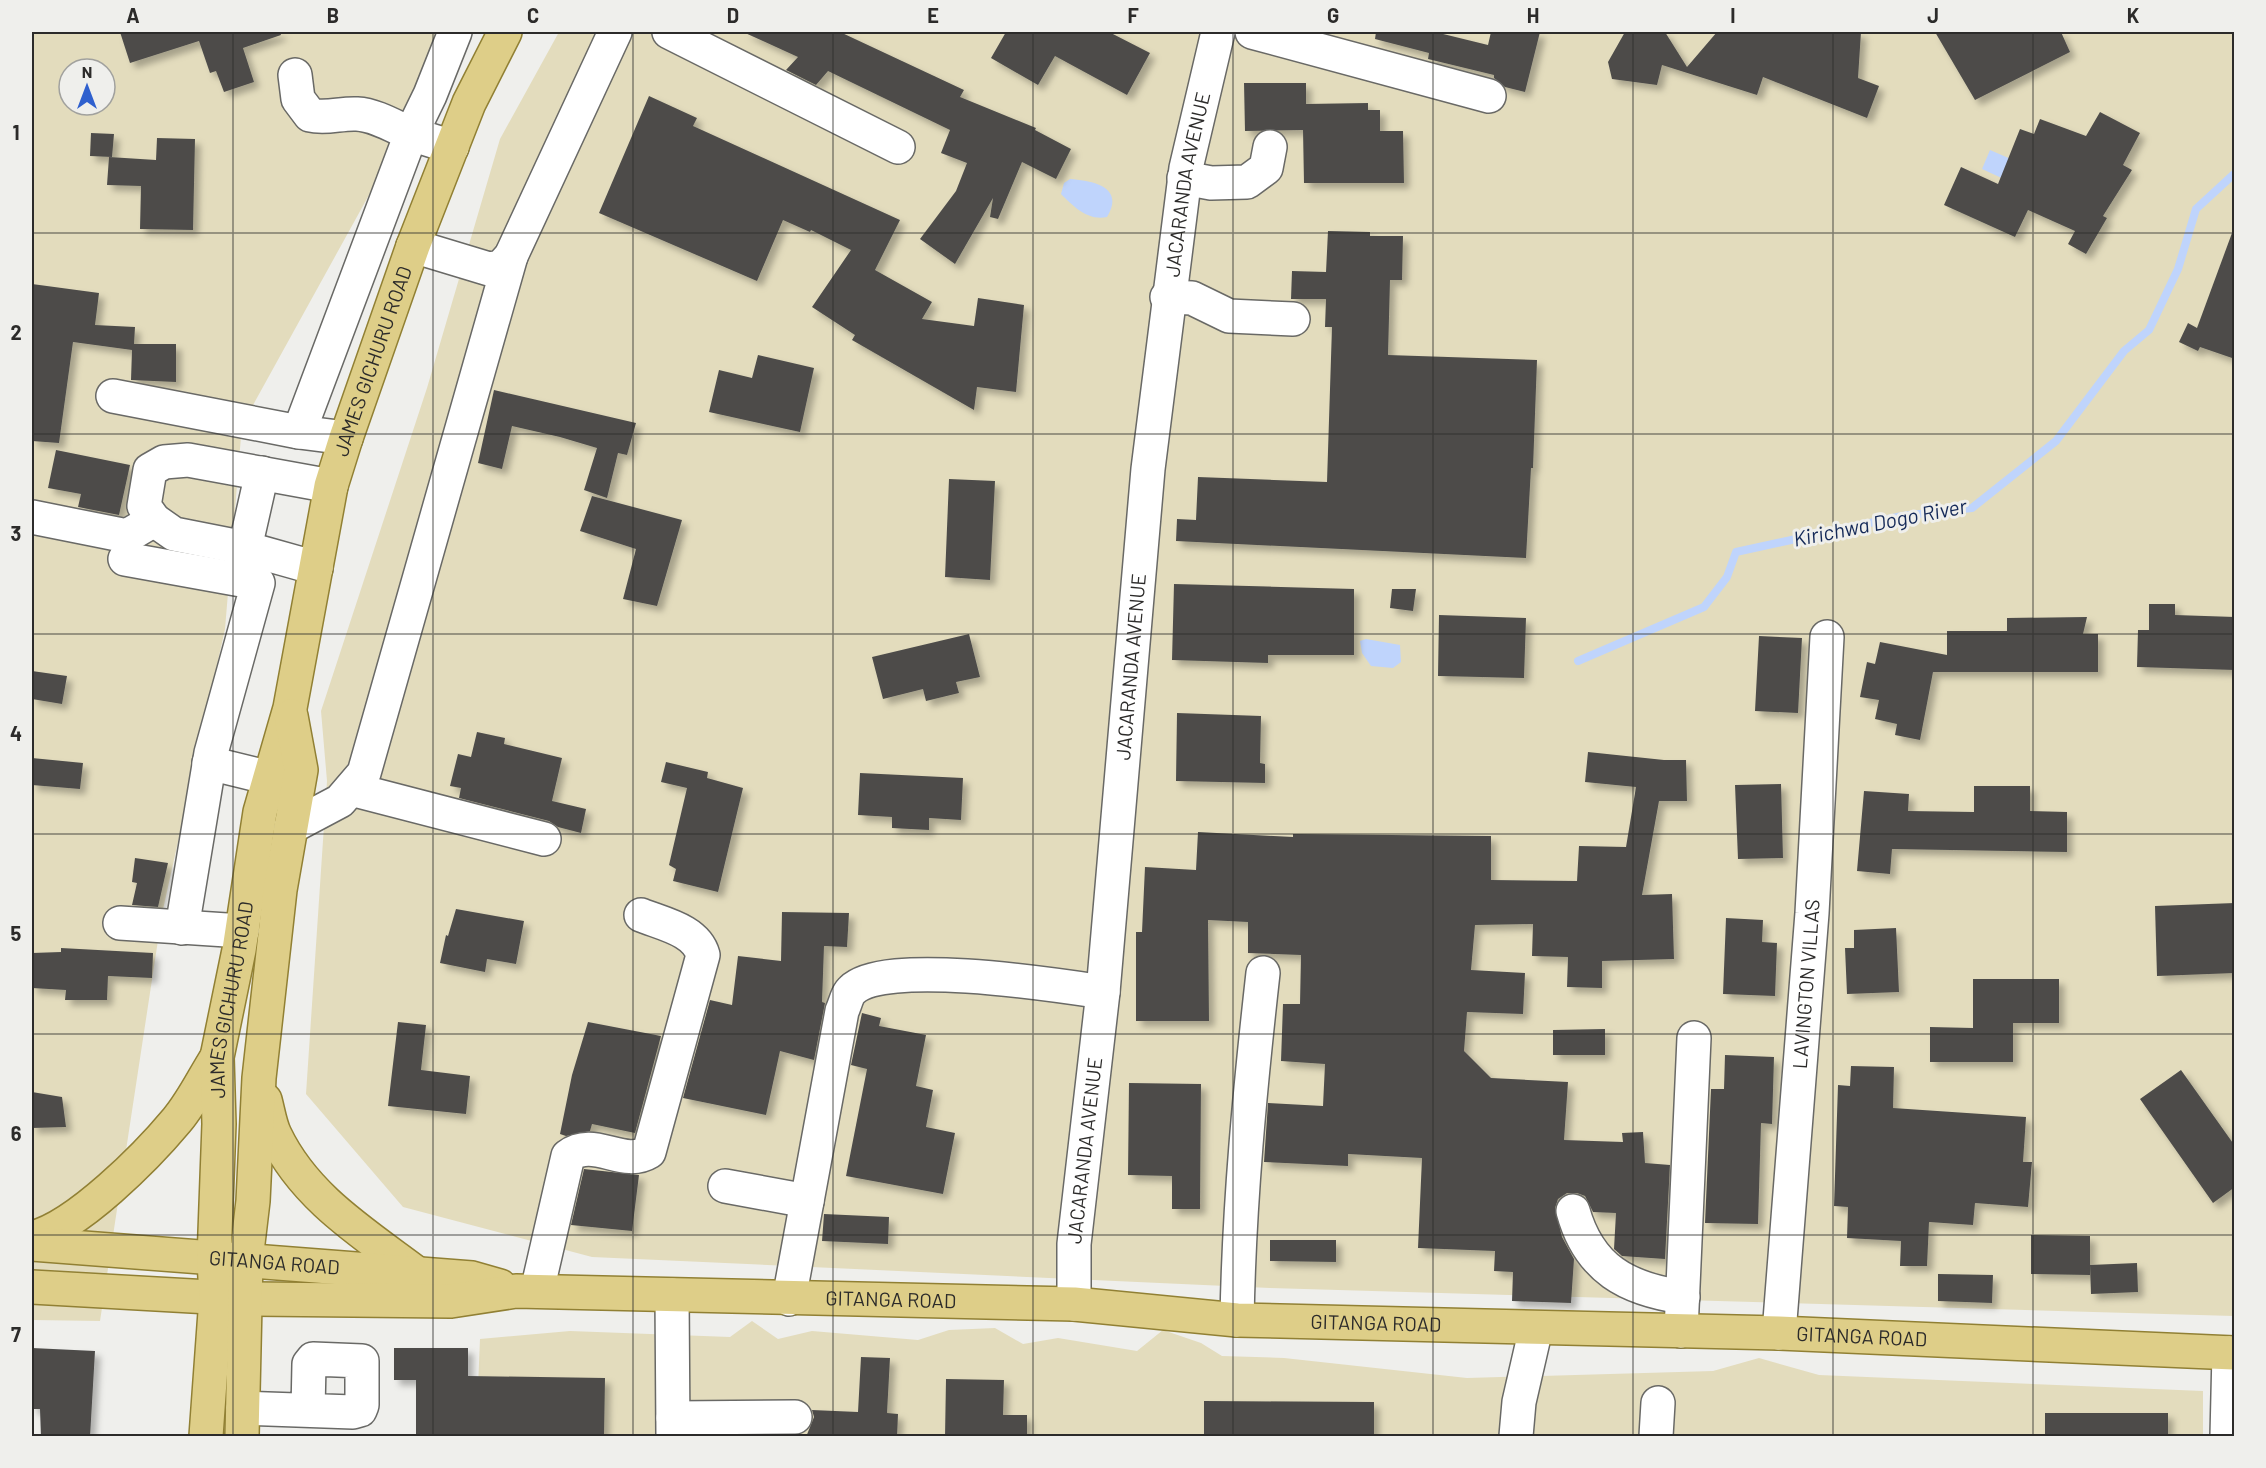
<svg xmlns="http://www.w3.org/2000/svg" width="2266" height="1468" font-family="Barlow,sans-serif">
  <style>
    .green { fill: #e3dcbd; fill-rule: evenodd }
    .water { fill: #bfd4fc }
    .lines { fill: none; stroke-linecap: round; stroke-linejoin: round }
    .stream { stroke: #bfd4fc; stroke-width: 8 }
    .building { fill: #4d4c4a; filter: url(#shadow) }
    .minor-casing { stroke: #696966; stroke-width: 36 }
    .major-casing { stroke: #918034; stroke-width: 36 }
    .minor { stroke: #fff; stroke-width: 33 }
    .major { stroke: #dece88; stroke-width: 33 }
    .grid { fill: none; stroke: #2c2b2a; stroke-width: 1.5; stroke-opacity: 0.55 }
    .labels { text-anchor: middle; stroke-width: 6; stroke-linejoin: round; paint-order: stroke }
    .street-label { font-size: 20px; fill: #2c2b2a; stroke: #efefec }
    .water-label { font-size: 21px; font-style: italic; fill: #132857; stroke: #efefec }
    .neatline { fill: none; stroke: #2c2b2a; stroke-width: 2 }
    .grid-label { font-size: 20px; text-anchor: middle; font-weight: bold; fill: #2c2b2a }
  </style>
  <defs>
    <filter id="shadow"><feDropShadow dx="5.5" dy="5.5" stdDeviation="3" flood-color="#0004"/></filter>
  </defs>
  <rect width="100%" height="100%" fill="#efefec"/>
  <path class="green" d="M 32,32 L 453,32 L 417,108 L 242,425 L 225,629 L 162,914 L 100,1321 L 32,1320 ZM 69,69 L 105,69 L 105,105 L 69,105 Z
    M 559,32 L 2234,32 L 2234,1316 L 1270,1288 L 592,1257 L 403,1207 L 306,1094 L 327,781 L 321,711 L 427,388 L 500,139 Z
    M 752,1321 L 778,1339 L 812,1331 L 918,1340 L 949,1330 L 995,1328 L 1023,1344 L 1058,1338 L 1137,1351 L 1163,1330 L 1201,1343 L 1222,1356 L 1284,1358 L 1467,1378 L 1713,1371 L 1759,1358 L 1819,1375 L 2203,1391 L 2203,1436 L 476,1436 L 480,1339 L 570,1331 L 730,1337 Z"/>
  <path class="water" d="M 1990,150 L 2027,166 L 2019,186 L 1982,169 Z
    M 1070,179 C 1094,181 1125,187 1107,217 C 1088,221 1074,207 1061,194 L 1064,183 Z
    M 1366,639 L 1400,645 L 1401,662 L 1393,668 L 1371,666 L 1362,653 L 1360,641 Z"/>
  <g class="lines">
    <path class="stream" d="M 1578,661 L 1704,607 L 1727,577 L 1736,552 L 1902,516 L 1972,508 L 2056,441 L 2124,351 L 2149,330 L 2178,269 L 2196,209 L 2234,174"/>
  </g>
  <path class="building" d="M 120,32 L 280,32 L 281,35 L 243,48 L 254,82 L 224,92 L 216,71 L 210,73 L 199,41 L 130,63 Z
    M 743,32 L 840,32 L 964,90 L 960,97 L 1036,128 L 1035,130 L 1071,149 L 1056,179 L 1022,162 L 998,219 L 990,217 L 993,198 L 955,264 L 920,239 L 956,191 L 967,163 L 941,153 L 950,130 L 828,71 L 816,85 L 786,70 L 798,57 Z
    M 1006,32 L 1109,32 L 1150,53 L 1127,95 L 1055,56 L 1038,85 L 991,58 Z
    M 1376,32 L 1435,32 L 1488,45 L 1491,32 L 1540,32 L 1525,92 L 1505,87 L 1494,78 L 1494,75 L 1428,59 L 1429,53 L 1375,39 Z
    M 1625,32 L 1665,32 L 1687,67 L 1717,32 L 1861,32 L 1858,78 L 1879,86 L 1867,118 L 1763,77 L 1757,95 L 1662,65 L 1657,85 L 1612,79 L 1608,62 Z
    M 1935,32 L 2061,32 L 2070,52 L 1975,100 Z
    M 1244,83 L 1306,83 L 1306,104 L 1368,103 L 1368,110 L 1380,110 L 1380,131 L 1403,131 L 1404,183 L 1304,183 L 1303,130 L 1245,131 Z
    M 649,96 L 697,118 L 693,126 L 900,220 L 875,270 L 932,302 L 922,319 L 974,326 L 978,298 L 1024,305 L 1016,392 L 977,387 L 974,410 L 852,340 L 855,335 L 812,307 L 851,250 L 811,230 L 810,232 L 783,220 L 757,281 L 599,213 Z
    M 2100,112 L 2140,133 L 2123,165 L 2132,170 L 2103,216 L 2107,218 L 2086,254 L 2068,244 L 2075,231 L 2028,210 L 2015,237 L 1944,205 L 1961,167 L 1998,184 L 2020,129 L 2034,134 L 2040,119 L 2086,136 Z
    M 91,133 L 114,134 L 112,157 L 90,156 Z
    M 157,138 L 195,139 L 193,230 L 140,229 L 141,186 L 107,185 L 109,157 L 156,160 Z
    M 1328,231 L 1370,232 L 1370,236 L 1403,236 L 1402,280 L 1390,280 L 1388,355 L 1537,360 L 1533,468 L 1531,468 L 1526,558 L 1176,541 L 1177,519 L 1196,520 L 1198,477 L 1327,482 L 1332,327 L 1325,327 L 1326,299 L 1291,299 L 1292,271 L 1326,272 Z
    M 2232,233 L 2235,234 L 2235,359 L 2200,347 L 2198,351 L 2179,342 L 2188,323 L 2197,328 Z
    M 32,284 L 99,293 L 95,325 L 135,327 L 134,344 L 176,344 L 176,382 L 131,380 L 132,350 L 73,342 L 59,443 L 32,441 Z
    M 758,355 L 814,368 L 800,432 L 709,412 L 719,370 L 752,378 Z
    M 494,390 L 636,423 L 627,455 L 618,453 L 607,498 L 584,490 L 597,448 L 560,437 L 512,426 L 502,469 L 478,463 Z
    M 56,450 L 130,465 L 119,515 L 78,507 L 81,494 L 48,488 Z
    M 949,479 L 995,481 L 990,580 L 945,577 Z
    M 592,496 L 682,520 L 657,606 L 623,599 L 636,549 L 580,531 Z
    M 1174,584 L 1354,589 L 1354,655 L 1268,655 L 1268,663 L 1172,660 Z
    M 1392,589 L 1416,589 L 1413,611 L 1390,608 Z
    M 2149,604 L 2175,604 L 2175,615 L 2235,617 L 2235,670 L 2137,667 L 2138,630 L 2149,630 Z
    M 1439,615 L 1526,618 L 1524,678 L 1438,676 Z
    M 2087,617 L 2083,634 L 2098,634 L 2098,672 L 1933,672 L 1920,740 L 1895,735 L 1897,724 L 1875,719 L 1879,700 L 1860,697 L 1867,662 L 1875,664 L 1880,642 L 1947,655 L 1947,631 L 2007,631 L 2007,618 Z
    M 969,634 L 980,677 L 956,682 L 959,693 L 926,701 L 923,689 L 883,699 L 872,657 Z
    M 1759,636 L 1802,638 L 1798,713 L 1755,711 Z
    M 32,671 L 67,676 L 62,704 L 32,699 Z
    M 1177,713 L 1261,716 L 1260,763 L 1265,764 L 1265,783 L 1176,781 Z
    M 477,732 L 505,738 L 504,744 L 562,758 L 552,801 L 586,809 L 581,833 L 558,827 L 549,821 L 459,798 L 461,788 L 450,786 L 458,754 L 471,757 Z
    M 1588,752 L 1664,760 L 1686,760 L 1687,801 L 1659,801 L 1642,895 L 1672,894 L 1674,959 L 1602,961 L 1602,988 L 1567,987 L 1568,957 L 1532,956 L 1533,924 L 1475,925 L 1471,970 L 1525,973 L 1523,1014 L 1467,1012 L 1464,1051 L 1491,1078 L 1568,1082 L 1564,1140 L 1623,1142 L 1622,1133 L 1643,1132 L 1645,1163 L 1670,1165 L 1665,1259 L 1622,1256 L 1614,1249 L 1616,1213 L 1593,1212 L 1585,1196 L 1577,1193 L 1567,1193 L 1558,1199 L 1555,1208 L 1562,1237 L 1574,1259 L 1571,1303 L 1512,1301 L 1513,1272 L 1494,1271 L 1495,1251 L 1418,1248 L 1422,1158 L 1348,1154 L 1348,1166 L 1264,1162 L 1268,1103 L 1323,1106 L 1325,1064 L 1281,1061 L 1283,1004 L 1300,1004 L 1301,955 L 1248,953 L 1248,922 L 1208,920 L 1209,1021 L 1136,1021 L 1136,932 L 1142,932 L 1145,867 L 1196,870 L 1198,832 L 1293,837 L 1293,834 L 1491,836 L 1491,880 L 1577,881 L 1579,846 L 1626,847 L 1636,787 L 1585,782 Z
    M 32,758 L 83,763 L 80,789 L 32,785 Z
    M 666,762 L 708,772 L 707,778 L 743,788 L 718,892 L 673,881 L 676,869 L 669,865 L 687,788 L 661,782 Z
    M 860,773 L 963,778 L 961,820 L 929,818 L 929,830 L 892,828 L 892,817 L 858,815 Z
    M 1781,784 L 1783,858 L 1738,859 L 1735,785 Z
    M 1974,786 L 2030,786 L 2030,811 L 2067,812 L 2067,852 L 1892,849 L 1890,874 L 1857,871 L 1864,791 L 1909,794 L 1908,811 L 1974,812 Z
    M 135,858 L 168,863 L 158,907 L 132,905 L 137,883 L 132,882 Z
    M 2235,903 L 2235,973 L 2157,976 L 2155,906 Z
    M 456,909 L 524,921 L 516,964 L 487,959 L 485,972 L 440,963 L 446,935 L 448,936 Z
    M 782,912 L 849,913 L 847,947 L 824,946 L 822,1002 L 825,1003 L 814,1060 L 780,1051 L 766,1115 L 683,1098 L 710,1000 L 732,1005 L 738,956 L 781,961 Z
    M 1726,918 L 1763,920 L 1762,942 L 1777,943 L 1775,996 L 1723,994 Z
    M 1896,928 L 1899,992 L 1847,994 L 1845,948 L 1854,948 L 1854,930 Z
    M 61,948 L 153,953 L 152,978 L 108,976 L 107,1000 L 65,1000 L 66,990 L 32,988 L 32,953 L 61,952 Z
    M 1973,979 L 2059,979 L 2059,1023 L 2013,1023 L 2013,1062 L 1930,1062 L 1930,1027 L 1973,1028 Z
    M 862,1013 L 881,1018 L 879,1026 L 926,1035 L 916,1086 L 933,1090 L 926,1127 L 955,1133 L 943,1194 L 846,1176 L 867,1069 L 851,1065 Z
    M 398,1022 L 426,1025 L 421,1070 L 470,1076 L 466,1114 L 388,1106 Z
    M 588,1022 L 661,1036 L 635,1133 L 592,1124 L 590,1131 L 566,1136 L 560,1134 L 572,1075 Z
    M 1605,1029 L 1605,1055 L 1553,1055 L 1553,1030 Z
    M 1725,1055 L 1774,1057 L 1772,1124 L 1761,1123 L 1758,1224 L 1705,1223 L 1711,1089 L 1724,1089 Z
    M 1851,1066 L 1894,1067 L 1893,1108 L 2026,1117 L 2023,1162 L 2032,1162 L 2028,1207 L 1975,1203 L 1973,1225 L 1929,1222 L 1927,1266 L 1900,1266 L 1901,1241 L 1847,1238 L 1848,1207 L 1834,1206 L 1838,1085 L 1850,1086 Z
    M 2181,1070 L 2235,1146 L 2235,1187 L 2213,1203 L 2140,1099 Z
    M 1129,1083 L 1201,1084 L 1200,1209 L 1172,1209 L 1172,1176 L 1128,1175 Z
    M 32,1092 L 62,1097 L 66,1127 L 32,1128 Z
    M 584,1169 L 639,1175 L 632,1231 L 571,1225 Z
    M 824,1214 L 889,1217 L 888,1244 L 822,1241 Z
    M 2031,1235 L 2090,1236 L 2090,1275 L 2031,1274 Z
    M 1270,1240 L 1336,1240 L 1336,1262 L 1270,1261 Z
    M 2137,1263 L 2138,1292 L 2091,1294 L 2090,1265 Z
    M 1938,1274 L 1993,1275 L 1992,1303 L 1938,1301 Z
    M 32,1348 L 95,1351 L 90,1437 L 41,1437 L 40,1409 L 32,1409 Z
    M 394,1348 L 468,1348 L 468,1376 L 605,1378 L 604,1437 L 416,1437 L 416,1380 L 394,1380 Z
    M 861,1357 L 890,1358 L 887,1413 L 898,1414 L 897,1437 L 806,1437 L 814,1417 L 812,1410 L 858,1412 Z
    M 946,1379 L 1004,1380 L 1003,1415 L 1027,1415 L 1027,1437 L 945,1437 Z
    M 1204,1401 L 1374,1402 L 1374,1437 L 1204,1437 Z
    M 2045,1413 L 2168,1413 L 2168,1437 L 2045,1437 Z"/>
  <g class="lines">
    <g class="minor-casing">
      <g id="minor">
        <path d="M 669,32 L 898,147"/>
        <path d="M 1252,32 L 1489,96"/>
        <path d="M 295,75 L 298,99 L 310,115 C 326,119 341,113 357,114 C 376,115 395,127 411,134 L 430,95 L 455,32"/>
        <path d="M 1184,178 L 1211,183 L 1247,182 L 1266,168 L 1270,147"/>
        <path d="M 413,246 L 489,269 L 501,267 L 511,256 L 615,32"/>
        <path d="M 1167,297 L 1192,298 L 1229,316 L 1293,319"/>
        <path d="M 113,396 L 299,432 L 346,438"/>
        <path d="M 299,432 L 411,134 L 452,147"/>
        <path d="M 32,517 L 127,536 L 154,520"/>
        <path d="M 245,548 L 262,473"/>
        <path d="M 125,559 L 258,583 L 211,753 L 182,928"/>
        <path d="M 316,568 L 245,548 L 174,534 L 154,520 L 144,506 L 150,470 L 164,462 L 188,460 L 331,486"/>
        <path d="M 209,763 L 270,778"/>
        <path d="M 351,789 L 544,839"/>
        <path d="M 291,827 L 340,801 L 364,773 L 511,256"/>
        <path d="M 120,923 L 242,931"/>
        <path d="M 725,1186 L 807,1201"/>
        <path d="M 1573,1211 C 1589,1269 1627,1289 1683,1297"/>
        <path d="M 537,1291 L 568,1156 C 594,1136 623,1168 649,1152 L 703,955 C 696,930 663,924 641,915"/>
        <path d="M 672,1295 L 673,1436"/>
        <path d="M 789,1299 L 842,1011 C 845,1005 847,994 852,990 C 884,958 1056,985 1103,992"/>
        <path id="s1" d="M 1074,1304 L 1074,1244 L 1103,992 L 1148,469 L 1186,168 L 1218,32"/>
        <path d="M 1237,1320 C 1239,1204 1250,1089 1263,973"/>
        <path d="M 1681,1331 L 1694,1038"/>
        <path id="s2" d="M 1779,1333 L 1812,913 L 1827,637"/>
        <path d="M 243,1408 L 353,1412 L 360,1410 L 362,1405 L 362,1361 L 313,1359 L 309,1364 L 308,1410"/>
        <path d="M 673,1418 L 795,1417"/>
        <path d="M 1516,1436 L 1519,1402 L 1536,1328"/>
        <path d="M 1656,1436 L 1658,1403"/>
        <path d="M 2227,1436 L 2229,1353"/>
      </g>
    </g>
    <g class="major-casing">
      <g id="major">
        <path d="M 265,1100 C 268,1111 270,1125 275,1135 C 305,1198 365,1234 419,1275"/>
        <path d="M 32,1238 C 77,1227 147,1156 177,1120 C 193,1101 204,1077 217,1057"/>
        <path id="s3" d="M 32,1244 L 472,1278 L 500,1286"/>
        <path id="s4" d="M 32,1287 L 245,1299 L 451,1301 L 516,1291 L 1074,1304 L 1237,1320 L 1779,1333 L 2234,1353"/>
        <path id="s5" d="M 206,1436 L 216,1298 L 214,1259 L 219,1124 L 217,1057 L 239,950 L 260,812 L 290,708 L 331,486 L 346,438 L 413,246 L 469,103 L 505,32"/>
        <path d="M 242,1436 L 246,1260 L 253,1201 L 259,1078 L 280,890 L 301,770 L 291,716"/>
      </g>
    </g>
    <use href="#minor" class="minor"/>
    <use href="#major" class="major"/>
  </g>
  <path class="grid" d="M 233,32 L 233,1436M 433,32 L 433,1436M 633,32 L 633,1436M 833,32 L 833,1436M 1033,32 L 1033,1436M 1233,32 L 1233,1436M 1433,32 L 1433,1436M 1633,32 L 1633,1436M 1833,32 L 1833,1436M 2033,32 L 2033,1436M 32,233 L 2234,233M 32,434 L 2234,434M 32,634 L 2234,634M 32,834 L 2234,834M 32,1034 L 2234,1034M 32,1235 L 2234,1235"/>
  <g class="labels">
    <g class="street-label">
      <text dy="7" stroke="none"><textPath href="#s1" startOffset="1126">JACARANDA AVENUE</textPath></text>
      <text dy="7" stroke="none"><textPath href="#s5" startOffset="1094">JAMES GICHURU ROAD</textPath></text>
      <text dy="7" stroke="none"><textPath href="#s1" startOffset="640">JACARANDA AVENUE</textPath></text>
      <text dy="7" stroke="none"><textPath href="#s2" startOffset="350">LAVINGTON VILLAS</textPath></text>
      <text dy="7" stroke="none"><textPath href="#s5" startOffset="438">JAMES GICHURU ROAD</textPath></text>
      <text dy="7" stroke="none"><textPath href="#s1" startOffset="154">JACARANDA AVENUE</textPath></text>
      <text dy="7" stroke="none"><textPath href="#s3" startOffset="243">GITANGA ROAD</textPath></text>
      <text dy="7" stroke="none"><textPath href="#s4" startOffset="860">GITANGA ROAD</textPath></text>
      <text dy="7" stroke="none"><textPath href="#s4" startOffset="1346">GITANGA ROAD</textPath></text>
      <text dy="7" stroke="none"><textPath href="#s4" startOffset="1832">GITANGA ROAD</textPath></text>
    </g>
    <g class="water-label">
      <text transform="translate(1880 523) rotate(-11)" y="7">Kirichwa Dogo River</text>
    </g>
  </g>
  <rect width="2266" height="1468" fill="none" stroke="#efefec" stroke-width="66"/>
  <g transform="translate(87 87)"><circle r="28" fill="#efefec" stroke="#a1a19e" stroke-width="1.5"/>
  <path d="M0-4.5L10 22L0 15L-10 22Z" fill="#2f60ce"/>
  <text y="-9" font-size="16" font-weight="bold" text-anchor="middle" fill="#2c2b2a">N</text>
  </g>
  <rect x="33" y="33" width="2200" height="1402" class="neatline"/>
  <g class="grid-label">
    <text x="133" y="23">A</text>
    <text x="333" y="23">B</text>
    <text x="533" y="23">C</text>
    <text x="733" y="23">D</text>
    <text x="933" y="23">E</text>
    <text x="1133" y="23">F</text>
    <text x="1333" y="23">G</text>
    <text x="1533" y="23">H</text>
    <text x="1733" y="23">I</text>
    <text x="1933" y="23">J</text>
    <text x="2133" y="23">K</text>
    <text x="16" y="140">1</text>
    <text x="16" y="340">2</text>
    <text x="16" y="541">3</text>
    <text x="16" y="741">4</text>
    <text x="16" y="941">5</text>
    <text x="16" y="1141">6</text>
    <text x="16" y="1342">7</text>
  </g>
</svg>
